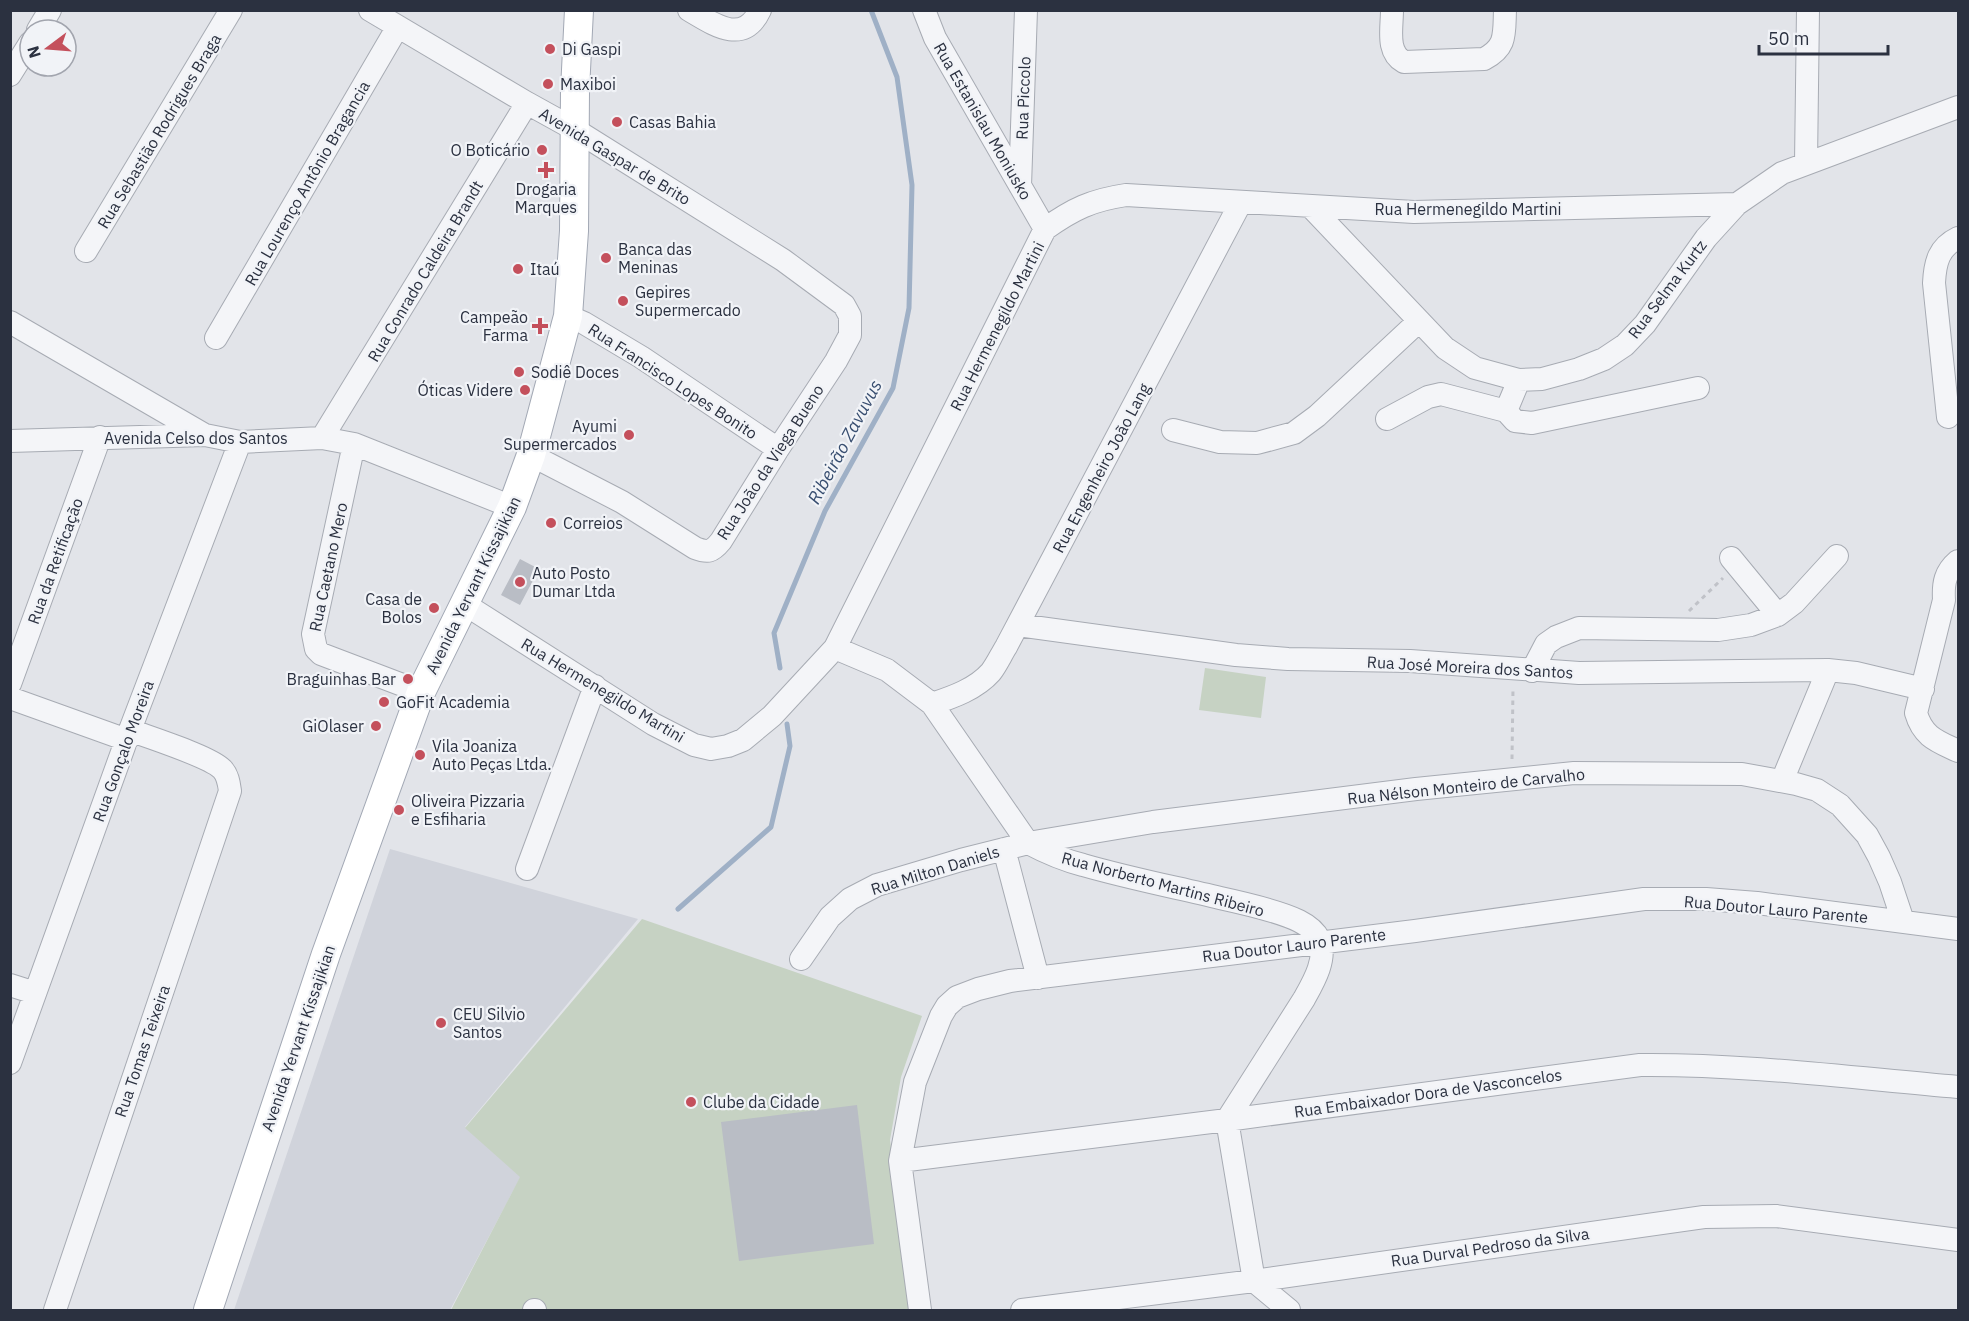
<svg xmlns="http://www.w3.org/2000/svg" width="1969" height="1321" font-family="'IBM Plex Sans',sans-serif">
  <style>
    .built { fill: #d0d3db }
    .green { fill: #c6d2c3 }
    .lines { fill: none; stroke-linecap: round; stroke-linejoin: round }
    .stream { stroke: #9fb0c6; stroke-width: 5 }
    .building { fill: #b9bdc5 }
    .minor-casing { stroke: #a7abb3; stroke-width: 24 }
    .major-casing { stroke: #a2a8b4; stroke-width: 30 }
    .path { stroke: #c0c2c8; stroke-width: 3; stroke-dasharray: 4.5 4.5; stroke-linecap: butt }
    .minor { stroke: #f4f5f8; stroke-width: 22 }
    .major { stroke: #fff; stroke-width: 28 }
    .poi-dot { fill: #c4505c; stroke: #f1f3f7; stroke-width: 2 }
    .labels { text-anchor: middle; stroke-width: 4.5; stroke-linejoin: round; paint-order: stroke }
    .poi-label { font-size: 16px; fill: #2b3140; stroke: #f1f3f7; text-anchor: start }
    .street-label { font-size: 16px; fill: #2b3140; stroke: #f1f3f7 }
    .water-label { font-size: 18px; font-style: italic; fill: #384e70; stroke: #f1f3f7 }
  </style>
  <rect width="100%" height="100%" fill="#e2e4e9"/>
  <path class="built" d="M 390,849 L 638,919 L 465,1127 L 521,1176 L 450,1310 L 234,1310 Z"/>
  <path class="green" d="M 1205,668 L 1266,677 L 1261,718 L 1199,710 Z
    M 642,919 L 922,1016 L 901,1077 L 890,1140 L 913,1310 L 451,1310 L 520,1177 L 465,1128 Z"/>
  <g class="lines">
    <path class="stream" d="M 780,668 L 774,633 L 825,511 L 893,388 L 909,308 L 912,185 L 897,77 L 871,10
      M 678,909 L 771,827 L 790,746 L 787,724"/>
  </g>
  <path class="building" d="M 520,559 L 539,569 L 520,605 L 501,595 Z
    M 857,1105 L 874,1244 L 739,1261 L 721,1122 Z"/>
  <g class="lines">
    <g class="minor-casing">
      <path id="minor" d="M 370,10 L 527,103 L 574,129 L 783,260 L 844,305 L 850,316 L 850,335 L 836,361 L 778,449 L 721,541 C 712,552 708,553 695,548 L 622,502 L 531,455
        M 689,10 C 713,24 743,46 760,10
        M 924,10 L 935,38 L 1045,229
        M 1392,10 C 1392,29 1386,52 1404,62 L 1484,59 C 1507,47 1504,34 1505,10
        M 38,30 L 50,10
        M 10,75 L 30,43
        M 1806,163 L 1808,10
        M 1020,186 L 1026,10
        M 1310,206 L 1445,348 L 1475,368 L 1519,380 L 1542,379 L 1579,369 L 1604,359 L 1625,345 L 1645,324 L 1706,238 L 1737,204 L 1782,173 L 1958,107
        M 86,251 L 231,10
        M 568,316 L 584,323 L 641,357 L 778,449
        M 10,322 L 203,434
        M 216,338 L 397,28
        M 1519,380 L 1506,411 L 1515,421 L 1532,423 L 1698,388
        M 1948,417 L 1934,283 C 1935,262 1939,247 1958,238
        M 1387,419 L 1428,397 L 1441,394 L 1506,411
        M 1173,430 L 1220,442 L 1257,443 L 1294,433 L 1317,416 L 1419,321
        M 322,438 L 527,103
        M 10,441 L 205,435 L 240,442 L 322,438 L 354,444 L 512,507
        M 354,444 L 313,634 L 316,649 L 321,654 L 421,692
        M 1731,558 L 1778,615
        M 1958,561 C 1945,572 1943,583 1944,600 L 1916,713 C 1923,737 1937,741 1958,751
        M 466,605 L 653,724 L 694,745 L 711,749 L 728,746 L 743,740 L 772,716 L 835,648 L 1045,229 C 1073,209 1092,200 1126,195 L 1414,212 L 1737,204
        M 1018,625 L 1236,655 L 1288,659 L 1410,661 L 1579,673 L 1828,670 L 1856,673 L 1923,689
        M 835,648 L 887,670 L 932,704 L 1028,843 C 1045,852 1063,860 1083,865 C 1128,878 1174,887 1220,898 C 1243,903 1279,911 1299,921 C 1307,925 1315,931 1319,939 C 1328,958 1313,983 1304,999 L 1227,1120 L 1254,1281 L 1289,1310
        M 1532,671 L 1546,644 L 1556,637 L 1579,628 L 1718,630 L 1751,625 L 1778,615 L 1794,603 L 1837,556
        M 10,684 L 100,437
        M 10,698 L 127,740
        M 932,704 C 953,697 976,689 991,672 C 997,664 1001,655 1006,647 L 1241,202
        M 1782,781 L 1828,670
        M 1004,849 L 1038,978
        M 527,869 L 595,686
        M 801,959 L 830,917 L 850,899 L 877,885 L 961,860 L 1028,843 L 1153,822 L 1416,789 L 1574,773 L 1742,774 L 1796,784 L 1817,790 L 1840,805 L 1867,835 L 1879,857 L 1890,882 L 1903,921
        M 10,985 L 35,993
        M 10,1063 L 130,730 L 240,442
        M 900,1161 L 1227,1120 L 1640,1065 C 1746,1064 1853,1078 1958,1087
        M 55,1310 L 230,791 C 229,784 228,775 222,769 C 209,756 150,738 130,730
        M 534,1310 L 535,1310
        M 920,1310 L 900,1161 L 915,1082 L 941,1016 L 947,1006 L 957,997 L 978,989 L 1010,981 L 1415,931 L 1644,899 L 1706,899 L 1757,903 L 1958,929
        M 1022,1310 L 1254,1281 L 1704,1217 L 1776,1216 L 1958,1240"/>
    </g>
    <g class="major-casing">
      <path id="major" d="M 208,1310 L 326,954 L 421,692 L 512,507 L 531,455 L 568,316 L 574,231 L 575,90 L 579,10"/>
    </g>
    <path class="path" d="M 1689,611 L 1723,578
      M 1512,759 L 1513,688"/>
    <use href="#minor" class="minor"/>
    <use href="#major" class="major"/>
  </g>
  <g class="poi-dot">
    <circle cx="550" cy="49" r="6"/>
    <circle cx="548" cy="84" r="6"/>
    <circle cx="617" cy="122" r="6"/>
    <circle cx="542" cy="150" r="6"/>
    <path d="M543 161h6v6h6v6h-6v6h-6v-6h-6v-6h6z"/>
    <circle cx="606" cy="258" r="6"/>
    <circle cx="518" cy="269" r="6"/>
    <circle cx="623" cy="301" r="6"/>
    <path d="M537 317h6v6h6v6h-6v6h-6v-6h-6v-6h6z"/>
    <circle cx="519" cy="372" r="6"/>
    <circle cx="525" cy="390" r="6"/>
    <circle cx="629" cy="435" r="6"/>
    <circle cx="551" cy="523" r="6"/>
    <circle cx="520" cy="582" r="6"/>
    <circle cx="434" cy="608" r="6"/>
    <circle cx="408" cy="679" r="6"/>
    <circle cx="384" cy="702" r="6"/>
    <circle cx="376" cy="726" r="6"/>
    <circle cx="420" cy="755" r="6"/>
    <circle cx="399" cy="810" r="6"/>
    <circle cx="441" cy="1023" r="6"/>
    <circle cx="691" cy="1102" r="6"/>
  </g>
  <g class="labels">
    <g class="poi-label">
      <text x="562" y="55">Di Gaspi</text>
      <text x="560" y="90">Maxiboi</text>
      <text x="629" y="128">Casas Bahia</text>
      <text x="530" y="156" text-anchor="end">O Boticário</text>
      <text x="546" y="195" text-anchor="middle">Drogaria<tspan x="546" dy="18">Marques</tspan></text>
      <text x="618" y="255">Banca das<tspan x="618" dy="18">Meninas</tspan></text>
      <text x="530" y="275">Itaú</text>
      <text x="635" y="298">Gepires<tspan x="635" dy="18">Supermercado</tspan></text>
      <text x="528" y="323" text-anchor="end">Campeão<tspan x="528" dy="18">Farma</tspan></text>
      <text x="531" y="378">Sodiê Doces</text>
      <text x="513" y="396" text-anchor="end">Óticas Videre</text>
      <text x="617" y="432" text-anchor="end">Ayumi<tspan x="617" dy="18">Supermercados</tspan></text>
      <text x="563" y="529">Correios</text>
      <text x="532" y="579">Auto Posto<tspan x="532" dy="18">Dumar Ltda</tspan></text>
      <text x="422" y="605" text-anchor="end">Casa de<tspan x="422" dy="18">Bolos</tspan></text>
      <text x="396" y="685" text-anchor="end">Braguinhas Bar</text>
      <text x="396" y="708">GoFit Academia</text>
      <text x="364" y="732" text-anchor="end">GiOlaser</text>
      <text x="432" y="752">Vila Joaniza<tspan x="432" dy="18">Auto Peças Ltda.</tspan></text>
      <text x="411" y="807">Oliveira Pizzaria<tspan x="411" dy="18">e Esfiharia</tspan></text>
      <text x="453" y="1020">CEU Silvio<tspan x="453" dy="18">Santos</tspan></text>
      <text x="703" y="1108">Clube da Cidade</text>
    </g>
    <g class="street-label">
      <text transform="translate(1023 98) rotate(-88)" y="6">Rua Piccolo</text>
      <text transform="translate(983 121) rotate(60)" y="6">Rua Estanislau Moniusko</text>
      <text transform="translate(159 131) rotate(-59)" y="6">Rua Sebastião Rodrigues Braga</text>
      <text transform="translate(615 156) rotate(31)" y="6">Avenida Gaspar de Brito</text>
      <text transform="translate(307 183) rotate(-60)" y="6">Rua Lourenço Antônio Bragancia</text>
      <text x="1468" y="215">Rua Hermenegildo Martini</text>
      <text transform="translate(425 271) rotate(-59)" y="6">Rua Conrado Caldeira Brandt</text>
      <text transform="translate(1667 289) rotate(-53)" y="6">Rua Selma Kurtz</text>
      <text transform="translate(997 326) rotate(-63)" y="6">Rua Hermenegildo Martini</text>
      <text transform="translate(673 381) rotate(33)" y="6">Rua Francisco Lopes Bonito</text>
      <text x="196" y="444">Avenida Celso dos Santos</text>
      <text transform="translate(770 462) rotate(-57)" y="6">Rua João da Viega Bueno</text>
      <text transform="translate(1101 468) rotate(-62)" y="6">Rua Engenheiro João Lang</text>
      <text transform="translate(55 561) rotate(-70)" y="6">Rua da Retificação</text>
      <text transform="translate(328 567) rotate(-78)" y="6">Rua Caetano Mero</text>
      <text transform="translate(473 585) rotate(-64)" y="6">Avenida Yervant Kissajikian</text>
      <text transform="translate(1470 667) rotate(3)" y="6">Rua José Moreira dos Santos</text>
      <text transform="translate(603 690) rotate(31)" y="6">Rua Hermenegildo Martini</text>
      <text transform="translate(123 751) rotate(-70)" y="6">Rua Gonçalo Moreira</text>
      <text transform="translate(1466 786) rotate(-6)" y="6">Rua Nélson Monteiro de Carvalho</text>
      <text transform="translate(935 870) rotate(-17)" y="6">Rua Milton Daniels</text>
      <text transform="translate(1163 884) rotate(15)" y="6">Rua Norberto Martins Ribeiro</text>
      <text transform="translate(1776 909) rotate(5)" y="6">Rua Doutor Lauro Parente</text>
      <text transform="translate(1294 945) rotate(-7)" y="6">Rua Doutor Lauro Parente</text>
      <text transform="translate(298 1038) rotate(-71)" y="6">Avenida Yervant Kissajikian</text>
      <text transform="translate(142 1051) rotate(-71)" y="6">Rua Tomas Teixeira</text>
      <text transform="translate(1428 1093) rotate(-8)" y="6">Rua Embaixador Dora de Vasconcelos</text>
      <text transform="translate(1490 1247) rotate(-8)" y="6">Rua Durval Pedroso da Silva</text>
    </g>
    <g class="water-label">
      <text transform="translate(845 442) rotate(-62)" y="6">Ribeirão Zavuvus</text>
    </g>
  </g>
  <rect width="1969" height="1321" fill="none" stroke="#2b3140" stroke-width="24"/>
  <g transform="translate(48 48) rotate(254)"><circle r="28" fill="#f1f3f7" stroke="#a2a5ae" stroke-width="1.5"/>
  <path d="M0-4.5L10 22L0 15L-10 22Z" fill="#c4505c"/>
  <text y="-9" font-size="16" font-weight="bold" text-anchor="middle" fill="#2b3140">N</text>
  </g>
  <path d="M1759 45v9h129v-9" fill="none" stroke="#2b3140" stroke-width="3"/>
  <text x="1768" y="45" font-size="18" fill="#2b3140" stroke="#f1f3f7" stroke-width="4.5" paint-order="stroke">50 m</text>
</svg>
